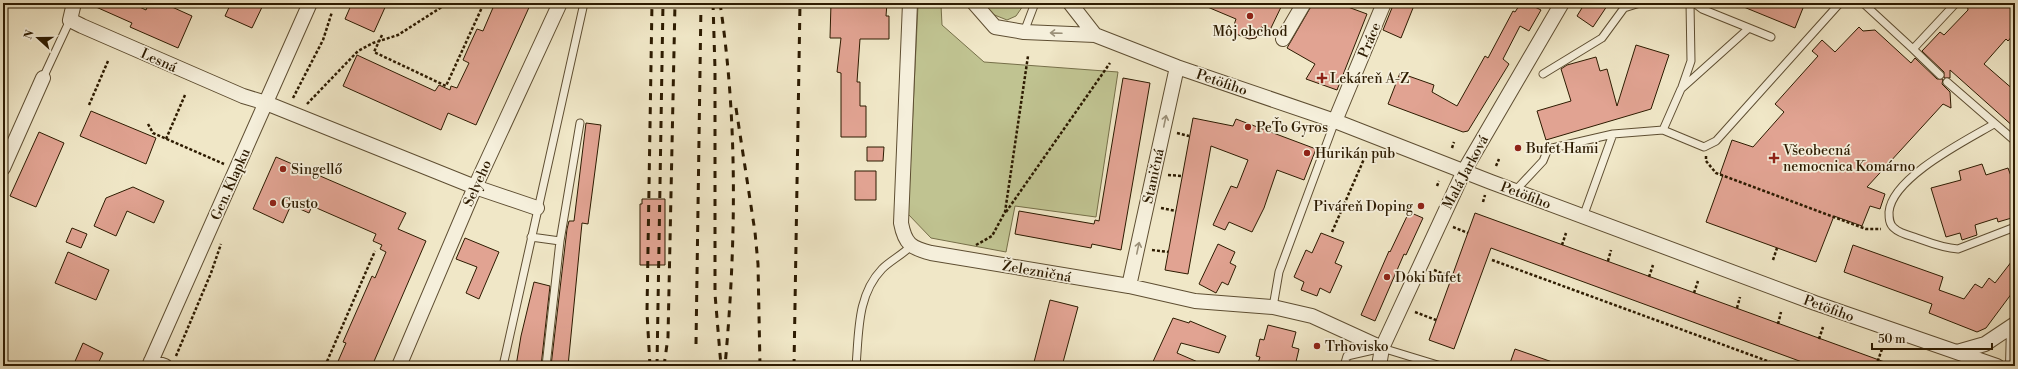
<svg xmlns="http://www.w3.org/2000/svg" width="2018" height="369" font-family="'Libre Bodoni',serif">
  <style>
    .green { fill: #c0c391; stroke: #766f49 }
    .building { fill: #e1a392; stroke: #2d1b01 }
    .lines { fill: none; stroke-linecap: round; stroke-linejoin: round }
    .service-casing { stroke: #5e4e32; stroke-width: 9 }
    .minor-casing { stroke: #5e4e32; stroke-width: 16 }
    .path { stroke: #2d1b01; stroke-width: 2.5; stroke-dasharray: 3 2; stroke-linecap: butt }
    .service { stroke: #f5efdb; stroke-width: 7 }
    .minor { stroke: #f5efdb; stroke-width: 14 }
    .rail { stroke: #2d1b01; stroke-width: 3; stroke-dasharray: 7 7; stroke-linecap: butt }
    .oneway { stroke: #9b9079 }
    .poi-dot { fill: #8f2418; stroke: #f5efdb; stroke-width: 1.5 }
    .labels { text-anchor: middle; stroke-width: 3.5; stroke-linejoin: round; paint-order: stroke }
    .poi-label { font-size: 14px; fill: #2d1b01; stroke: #f5efdb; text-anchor: start }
    .street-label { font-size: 14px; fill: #2d1b01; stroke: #f5efdb }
  </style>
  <rect width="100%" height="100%" fill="#f0e7c7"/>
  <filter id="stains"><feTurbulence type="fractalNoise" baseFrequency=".005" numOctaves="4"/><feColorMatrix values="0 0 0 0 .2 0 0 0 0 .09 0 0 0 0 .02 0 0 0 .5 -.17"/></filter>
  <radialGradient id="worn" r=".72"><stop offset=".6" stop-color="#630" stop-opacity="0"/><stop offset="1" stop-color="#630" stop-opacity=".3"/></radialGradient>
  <path class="green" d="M 984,3 L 1025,3 L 1016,16 L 1007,20 L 992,14 Z
    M 918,5 L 941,5 L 942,25 L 984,62 L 1118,72 L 1096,217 L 1015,206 L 1006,252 L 931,238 L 908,214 Z"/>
  <path class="building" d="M 87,3 L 131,3 L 146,10 L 149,3 L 173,3 L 172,7 L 192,16 L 178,48 L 130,27 L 132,23 Z
    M 231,3 L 264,3 L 252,28 L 225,16 Z
    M 352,3 L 387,3 L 374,32 L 345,19 Z
    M 495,3 L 531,3 L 476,125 L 448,113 L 441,130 L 343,86 L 357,55 L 435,91 L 439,85 L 450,90 L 451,86 L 457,88 L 469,63 L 463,60 L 470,44 L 477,29 L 483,31 Z
    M 831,3 L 887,3 L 886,16 L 889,16 L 889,39 L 860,39 L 857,82 L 860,82 L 860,106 L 866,106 L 866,137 L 841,137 L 841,73 L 837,72 L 841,38 L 830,38 Z
    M 1198,3 L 1283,3 L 1270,30 L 1261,27 L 1256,38 L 1249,39 L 1236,34 L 1233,28 L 1236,19 Z
    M 1313,3 L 1337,3 L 1367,14 L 1337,90 L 1306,79 L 1315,64 L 1287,48 Z
    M 1394,3 L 1415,3 L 1401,38 L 1383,30 Z
    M 1521,3 L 1527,3 L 1541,10 L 1529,31 L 1520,26 L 1503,59 L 1509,64 L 1468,131 L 1463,132 L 1388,104 L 1400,73 L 1434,85 L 1432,92 L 1457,106 L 1485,56 L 1488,58 L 1513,11 L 1515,12 Z
    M 1585,3 L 1609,3 L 1593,27 L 1577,16 Z
    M 1734,3 L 1805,3 L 1795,28 Z
    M 1967,3 L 2015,3 L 2015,33 L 2008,41 L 2006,39 L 1984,64 L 2015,91 L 2015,128 L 1950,70 L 1950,78 L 1944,78 L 1944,72 L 1922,51 L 1940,32 L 1944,35 L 1968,10 Z
    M 1859,27 L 1863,31 L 1875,30 L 1911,63 L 1915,58 L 1937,79 L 1943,79 L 1942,84 L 1950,92 L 1951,108 L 1943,104 L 1867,187 L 1885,194 L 1880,209 L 1870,206 L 1862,226 L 1834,216 L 1816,262 L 1706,222 L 1723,175 L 1720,174 L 1732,140 L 1753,147 L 1784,112 L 1775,104 L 1818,56 L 1812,51 L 1822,40 L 1835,52 Z
    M 1636,45 L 1669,55 L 1651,109 L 1546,140 L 1537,111 L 1571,101 L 1561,69 L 1567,65 L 1596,57 L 1600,71 L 1607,69 L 1617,106 Z
    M 1123,78 L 1150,83 L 1121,250 L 1092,244 L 1091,248 L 1015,234 L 1019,211 L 1094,224 L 1095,220 L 1099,221 Z
    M 91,111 L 156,138 L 146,164 L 80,136 Z
    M 1193,118 L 1233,126 L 1236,119 L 1316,149 L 1304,180 L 1277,170 L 1264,208 L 1252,232 L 1229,222 L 1225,230 L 1213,225 L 1231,186 L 1237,188 L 1248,160 L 1211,146 L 1188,274 L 1165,270 Z
    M 586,123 L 601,125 L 588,224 L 582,223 L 568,366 L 551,366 L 567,229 L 569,221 L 574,221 Z
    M 39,132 L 64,143 L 36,207 L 10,196 Z
    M 867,147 L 884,147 L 883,161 L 867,161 Z
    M 276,157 L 406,213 L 398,229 L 426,241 L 372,366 L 336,366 L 346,343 L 343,342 L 372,276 L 375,278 L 386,252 L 380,249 L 382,245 L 373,241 L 376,234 L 312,206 L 309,213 L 291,205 L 283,223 L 253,209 Z
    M 1982,164 L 1986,175 L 2008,168 L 2011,176 L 2015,174 L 2015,217 L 1998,222 L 1997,218 L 1975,225 L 1977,235 L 1962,240 L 1960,233 L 1946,237 L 1931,188 L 1961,180 L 1959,171 Z
    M 855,171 L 876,171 L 876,200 L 855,200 Z
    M 133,187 L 164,201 L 154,223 L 127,211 L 116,236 L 94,226 L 106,198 Z
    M 642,199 L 665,199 L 665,265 L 640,265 L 640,204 L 642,204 Z
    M 1409,212 L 1423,218 L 1406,255 L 1404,254 L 1375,321 L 1361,315 L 1389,251 L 1390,252 Z
    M 1475,213 L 1890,364 L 1890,366 L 1813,366 L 1491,248 L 1454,349 L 1429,340 Z
    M 72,228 L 87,234 L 81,248 L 66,242 Z
    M 1321,233 L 1344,242 L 1335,263 L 1342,266 L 1330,293 L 1320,288 L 1317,296 L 1301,290 L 1304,282 L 1294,277 L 1306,250 L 1312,253 Z
    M 465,238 L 499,252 L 479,299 L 466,293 L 477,267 L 456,259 Z
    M 1218,244 L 1235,252 L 1230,263 L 1236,266 L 1228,285 L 1222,282 L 1216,293 L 1199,284 Z
    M 1853,245 L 1943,277 L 1939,290 L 1964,299 L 1975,284 L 1982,288 L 1989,278 L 1995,283 L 2015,257 L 2015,289 L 1986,328 L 1977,332 L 1929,313 L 1932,304 L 1844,272 Z
    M 68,252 L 109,270 L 96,300 L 55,283 Z
    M 534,282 L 550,286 L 541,366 L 516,366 L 521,336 Z
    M 1050,300 L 1078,307 L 1062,366 L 1033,366 Z
    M 1173,318 L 1189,323 L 1190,321 L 1226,336 L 1219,353 L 1181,343 L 1177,353 L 1207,366 L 1151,366 Z
    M 1268,325 L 1296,332 L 1292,347 L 1299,349 L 1295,366 L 1272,366 L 1258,363 L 1260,357 L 1256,356 L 1260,339 L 1264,340 Z
    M 83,343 L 103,353 L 97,366 L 73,366 Z
    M 1515,349 L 1558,364 L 1558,366 L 1509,366 Z"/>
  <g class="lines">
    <g class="service-casing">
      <path id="service" d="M 1694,3 L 1702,9 L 1749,28
        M 1863,3 L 1913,49 L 1956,3
        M 1024,32 L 1035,3
        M 1913,49 L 1940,75
        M 1543,74 L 1602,38 L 1624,8 L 1640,3
        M 43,78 L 70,20
        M 1947,82 L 2015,141
        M 1682,87 L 1691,61 L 1690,3
        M 1994,124 C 1967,140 1892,177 1889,212 C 1889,218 1889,224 1894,228 C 1899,233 1907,235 1914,237 C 1928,242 1942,248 1958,249 L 2015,227
        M 1663,130 L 1681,89 L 1749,28 L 1771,37
        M 1515,191 L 1543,161 L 1548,149 L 1613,134 L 1663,130 L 1704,147 L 1716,141 L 1840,3
        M 1583,217 L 1613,134
        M 531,237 L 560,241
        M 1273,307 L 1279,272 L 1335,121
        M 503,366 L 584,3
        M 546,366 L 560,241 L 580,123
        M 856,366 C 859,332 857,295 882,269 C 890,261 902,255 911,246
        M 1344,366 L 1347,356 L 1382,348 L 1441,366"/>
    </g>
    <g class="minor-casing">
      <path id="minor" d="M 74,3 L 70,20 L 82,26 L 243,96 L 266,103 L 475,187 L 537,208
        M 910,3 L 901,223 C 905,244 911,248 931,253 L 1129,286 L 1195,301 L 1273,307 L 1312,316 L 1382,348
        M 974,3 L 995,27 L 1024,32 L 1095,35 L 1177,67 L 1335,121 L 1491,182 L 1815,303 L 1997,366
        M 1070,3 L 1095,35
        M 1283,39 L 1304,3
        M 1335,121 L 1384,3
        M 3,168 L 43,78
        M 1129,286 L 1177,67
        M 1957,352 L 1985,344 L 2015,324
        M 151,361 L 165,366
        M 149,366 L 310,3
        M 399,366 L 475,187 L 560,3
        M 1379,366 L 1382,348 L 1464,171 L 1562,3
        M 2013,366 L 2014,325"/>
    </g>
    <path class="path" d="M 382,35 L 374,52 L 446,86 L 484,3
      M 2012,36 L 2015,39
      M 293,98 L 323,40 L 332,12
      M 307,104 L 358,51 L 373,43 L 398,35 L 448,3
      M 89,105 L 108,61
      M 148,124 L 153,133 L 224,164
      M 1177,133 L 1189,136
      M 166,139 L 185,95
      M 1452,148 L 1454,142
      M 1706,156 L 1706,161 L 1716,173 L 1866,229 L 1881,229
      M 1496,166 L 1499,159
      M 1168,175 L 1182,176
      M 1437,186 L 1439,181
      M 1483,202 L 1485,195
      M 1161,208 L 1176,211
      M 1006,212 L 1110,63
      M 1453,227 L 1468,233
      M 1332,232 L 1364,159
      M 976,245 L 992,236 L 1005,212 L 1028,56
      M 1562,245 L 1566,233
      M 1152,250 L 1168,252
      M 1492,260 L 1781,366
      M 1773,260 L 1777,248
      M 1608,261 L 1611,250
      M 1434,270 L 1452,277
      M 1649,277 L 1653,265
      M 1694,293 L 1698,281
      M 1737,308 L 1740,297
      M 1415,312 L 1436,320
      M 1778,324 L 1781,312
      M 1819,339 L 1823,327
      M 176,356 L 211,273 L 221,244
      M 325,366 L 375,251
      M 1876,366 L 1882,349"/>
    <use href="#service" class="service"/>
    <use href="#minor" class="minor"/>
    <path class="rail" d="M 713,3 L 715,69 L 715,294 L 721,366
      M 720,3 C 738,122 736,246 725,366
      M 736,108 L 755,232 L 758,264 L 760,366
      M 696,344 L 701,3
      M 650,366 L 647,312 L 652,3
      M 657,366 L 663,3
      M 664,366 L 668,337 L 675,3
      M 794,366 L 800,3"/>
  </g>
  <defs><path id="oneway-shaft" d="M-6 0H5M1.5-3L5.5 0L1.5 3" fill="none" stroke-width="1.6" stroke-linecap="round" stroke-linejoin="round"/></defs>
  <g class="oneway">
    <use href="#oneway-shaft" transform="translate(1056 33) rotate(-178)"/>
    <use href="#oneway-shaft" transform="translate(1165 121) rotate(-78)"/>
    <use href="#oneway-shaft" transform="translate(1138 248) rotate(-78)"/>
  </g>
  <g class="poi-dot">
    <circle cx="1250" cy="16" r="4"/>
    <path d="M1320 72h4v4h4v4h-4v4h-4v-4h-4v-4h4z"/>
    <circle cx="1248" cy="127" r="4"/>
    <circle cx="1518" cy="148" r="4"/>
    <circle cx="1307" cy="153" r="4"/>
    <path d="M1772 152h4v4h4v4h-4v4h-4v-4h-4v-4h4z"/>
    <circle cx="283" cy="169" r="4"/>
    <circle cx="273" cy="203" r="4"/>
    <circle cx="1421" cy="206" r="4"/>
    <circle cx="1387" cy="277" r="4"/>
    <circle cx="1317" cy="346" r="4"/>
  </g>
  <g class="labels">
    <g class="poi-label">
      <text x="1250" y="36" text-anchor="middle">Môj obchod</text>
      <text x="1330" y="83">Lekáreň A-Z</text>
      <text x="1256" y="132">PeŤo Gyros</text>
      <text x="1526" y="153">Bufet Hami</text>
      <text x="1783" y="155">Všeobecná<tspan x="1783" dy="16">nemocnica Komárno</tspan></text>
      <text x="1315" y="158">Hurikán pub</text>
      <text x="291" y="174">Singellő</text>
      <text x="281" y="208">Gusto</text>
      <text x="1413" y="211" text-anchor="end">Piváreň Doping</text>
      <text x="1395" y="282">Doki bufet</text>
      <text x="1325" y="351">Trhovisko</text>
    </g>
    <g class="street-label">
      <text transform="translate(1369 40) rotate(-67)" y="5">Práce</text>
      <text transform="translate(159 60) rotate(24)" y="5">Lesná</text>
      <text transform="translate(1222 82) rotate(19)" y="5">Petöfiho</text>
      <text transform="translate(1465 172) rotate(-62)" y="5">Malá Jarková</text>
      <text transform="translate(1153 176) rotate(-78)" y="5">Staničná</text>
      <text transform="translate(477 183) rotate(-66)" y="5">Selyeho</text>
      <text transform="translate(230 184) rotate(-66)" y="5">Gen. Klapku</text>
      <text transform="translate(1526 195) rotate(21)" y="5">Petöfiho</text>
      <text transform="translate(1037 271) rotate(10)" y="5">Železničná</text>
      <text transform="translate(1829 308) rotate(20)" y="5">Petöfiho</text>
    </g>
  </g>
  <rect width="2018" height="369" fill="none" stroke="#f0e7c7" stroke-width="16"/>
  <rect x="4" y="4" width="2010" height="361" fill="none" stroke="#2d1b01" stroke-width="2"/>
  <rect x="8" y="8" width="2002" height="353" fill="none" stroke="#2d1b01"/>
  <g transform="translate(38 38) rotate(291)" stroke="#f5efdb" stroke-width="3" paint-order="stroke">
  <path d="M0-3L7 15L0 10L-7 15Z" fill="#2d1b01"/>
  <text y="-6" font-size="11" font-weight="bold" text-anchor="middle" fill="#2d1b01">N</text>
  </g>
  <path d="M1872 343v6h120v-6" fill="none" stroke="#2d1b01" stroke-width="2"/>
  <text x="1878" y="343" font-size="12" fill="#2d1b01" stroke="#f5efdb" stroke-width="3" paint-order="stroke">50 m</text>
  <rect width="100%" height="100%" filter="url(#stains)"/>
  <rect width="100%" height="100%" fill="url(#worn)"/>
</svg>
